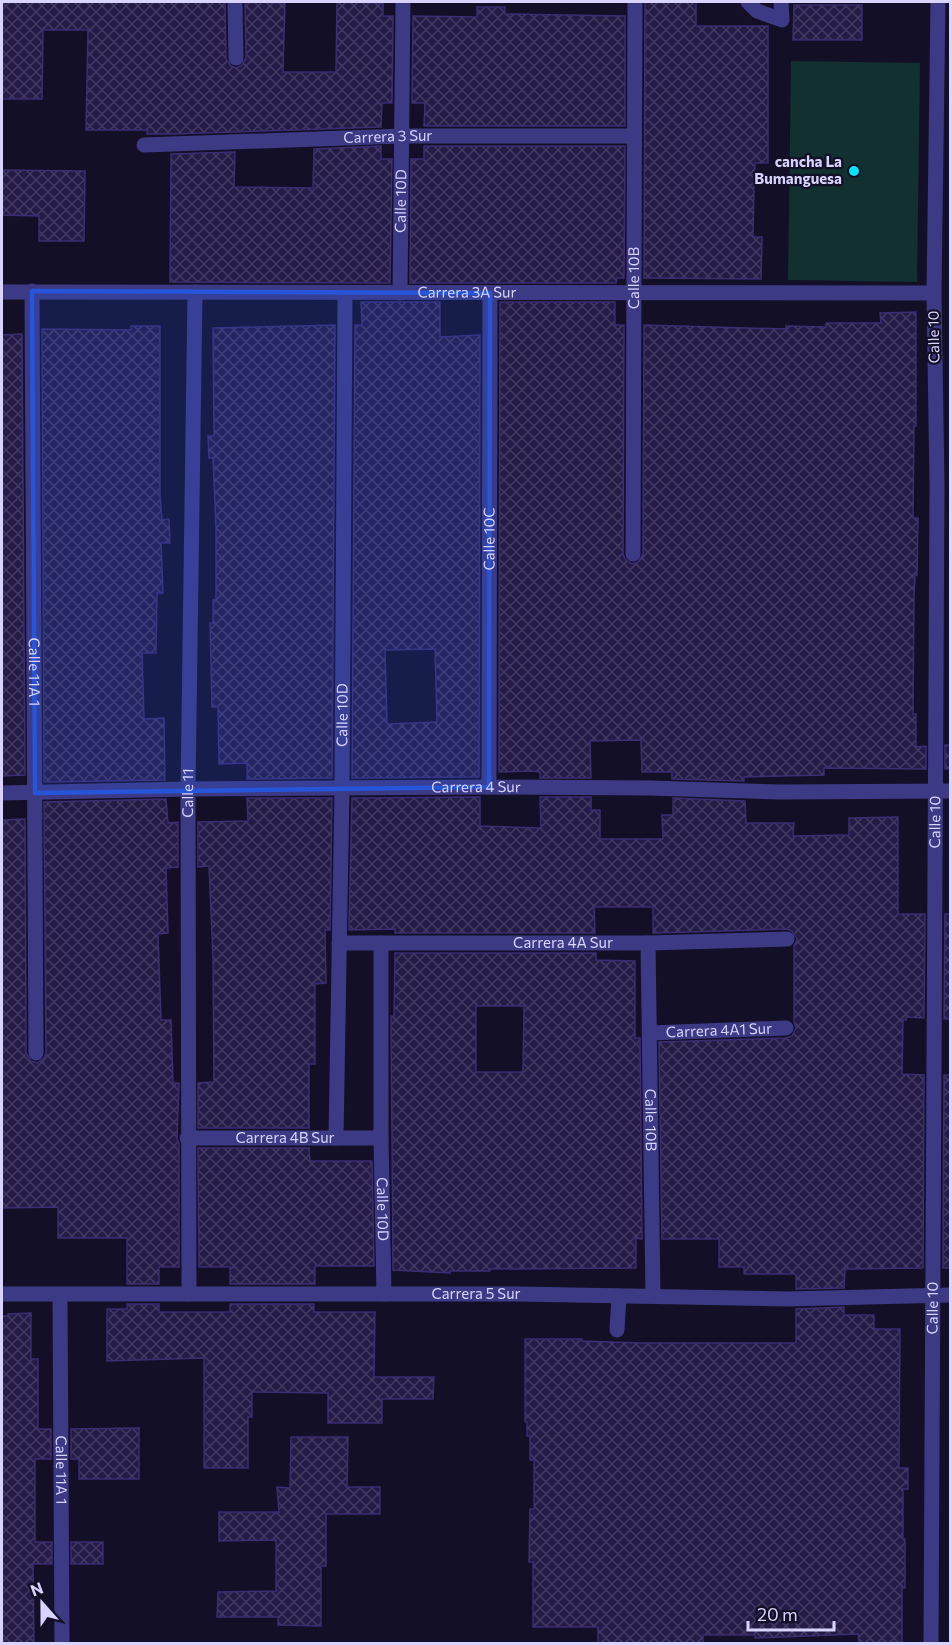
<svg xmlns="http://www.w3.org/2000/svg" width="952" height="1645" font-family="Commissioner,sans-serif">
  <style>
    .grass { fill: #12302f }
    .building { fill: url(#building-cross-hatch); stroke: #3b2d73; stroke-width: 1.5; fill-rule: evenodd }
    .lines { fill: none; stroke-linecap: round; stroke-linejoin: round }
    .minor { stroke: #3d3a85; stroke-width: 15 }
    .marked { fill: #2655da; fill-opacity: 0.2; stroke: #2655da; stroke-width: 4.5; stroke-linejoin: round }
    .poi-dot { fill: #00e5ff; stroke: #130f26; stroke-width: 2 }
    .labels { text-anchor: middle; stroke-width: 4.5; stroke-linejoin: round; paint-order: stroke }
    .street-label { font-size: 15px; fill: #d9d4ff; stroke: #130f26 }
    .poi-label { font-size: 15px; font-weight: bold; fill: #d9d4ff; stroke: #130f26; text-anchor: end }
  </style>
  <defs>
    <pattern id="building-cross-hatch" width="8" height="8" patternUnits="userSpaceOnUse" patternTransform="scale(1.5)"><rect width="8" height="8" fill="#241b47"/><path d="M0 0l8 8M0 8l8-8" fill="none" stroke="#433b63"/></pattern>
  </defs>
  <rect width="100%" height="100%" fill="#130f26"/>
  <path class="grass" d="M 791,61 L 920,63 L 917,282 L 788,280 Z"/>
  <path class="building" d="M 2,2 L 225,2 L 226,59 L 231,66 L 236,68 L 241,66 L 246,58 L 245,2 L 285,3 L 283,72 L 336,72 L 337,2 L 383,3 L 383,16 L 393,16 L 392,103 L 382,103 L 381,127 L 172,134 L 147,134 L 147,130 L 86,130 L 88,30 L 43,30 L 42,99 L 2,99 Z
    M 645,2 L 696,2 L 696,26 L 768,26 L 768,163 L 755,163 L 754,185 L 753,237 L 762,237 L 761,279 L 644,278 Z
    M 794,5 L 862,5 L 862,40 L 793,40 Z
    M 477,7 L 505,7 L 505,14 L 625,16 L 625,126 L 424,126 L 425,103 L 412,103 L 413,16 L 477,17 Z
    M 381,146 L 381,159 L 392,159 L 390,283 L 170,282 L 171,154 L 235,152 L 234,187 L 313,188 L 314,149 Z
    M 424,146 L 625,146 L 624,278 L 617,278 L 616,283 L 410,283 L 411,159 L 424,159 Z
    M 2,170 L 85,171 L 84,241 L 39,241 L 39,216 L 2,215 Z
    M 361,302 L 440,302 L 440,337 L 480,335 L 479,777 L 352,778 L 355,325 L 362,325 ZM 435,649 L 437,722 L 387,724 L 385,650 Z
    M 500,302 L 615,302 L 615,325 L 624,325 L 623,554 L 625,559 L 632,564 L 638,562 L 643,554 L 644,325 L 786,329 L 786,326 L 826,327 L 826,323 L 881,323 L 880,313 L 916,312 L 916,426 L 914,426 L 913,518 L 918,518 L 917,575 L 915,575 L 914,596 L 913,714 L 916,714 L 916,747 L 926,746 L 926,769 L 824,768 L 824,775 L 744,777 L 744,781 L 672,779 L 672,772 L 642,772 L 641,740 L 590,741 L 591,778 L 540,778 L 540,772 L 532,771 L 499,772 Z
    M 335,325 L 332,778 L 247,779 L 247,763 L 219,764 L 218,707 L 212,707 L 210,623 L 213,623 L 213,600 L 216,599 L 216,528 L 213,458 L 209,458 L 208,436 L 214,436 L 213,328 Z
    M 131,326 L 160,326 L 160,495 L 162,520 L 169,519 L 170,543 L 161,543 L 163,593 L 157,593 L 156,653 L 142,653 L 144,719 L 164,718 L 165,780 L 44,782 L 42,329 L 131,330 Z
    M 22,334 L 25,775 L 2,776 L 2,335 Z
    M 945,745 L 951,745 L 951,769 L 945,769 Z
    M 480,797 L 480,826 L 541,828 L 540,797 L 591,797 L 591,810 L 600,810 L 600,839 L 663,839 L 662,815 L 673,815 L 673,798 L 745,801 L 746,823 L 794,823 L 793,836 L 849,835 L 849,818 L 898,817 L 898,914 L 925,914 L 924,1018 L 906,1017 L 906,1020 L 903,1020 L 902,1074 L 924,1075 L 923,1268 L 845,1269 L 844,1288 L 796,1289 L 796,1275 L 793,1274 L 744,1274 L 744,1267 L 719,1267 L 719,1239 L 662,1239 L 659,1042 L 786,1038 L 792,1036 L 796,1028 L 794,1022 L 794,946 L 797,939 L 792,931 L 787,929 L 653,933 L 653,907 L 594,907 L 595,933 L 395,933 L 395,929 L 349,930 L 352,798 Z
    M 247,798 L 332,798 L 330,930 L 325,930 L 326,983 L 315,984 L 315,1064 L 309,1064 L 309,1128 L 198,1128 L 198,1083 L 214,1082 L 213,958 L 209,866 L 198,867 L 198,822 L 248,821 Z
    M 166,799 L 168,823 L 178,822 L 178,867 L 166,868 L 168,933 L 158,934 L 161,1020 L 171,1020 L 173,1083 L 179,1083 L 177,1139 L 179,1143 L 179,1267 L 159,1267 L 159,1284 L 127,1284 L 127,1238 L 58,1238 L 58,1207 L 2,1208 L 2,820 L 25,819 L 26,1053 L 31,1061 L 37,1063 L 44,1058 L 46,1053 L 44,802 Z
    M 945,914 L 951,914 L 951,1019 L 944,1019 Z
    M 395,953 L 596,953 L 596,960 L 635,961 L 635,1038 L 640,1038 L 642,1239 L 636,1238 L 636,1268 L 490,1269 L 490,1271 L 450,1271 L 450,1273 L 393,1270 L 391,1016 L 394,1016 ZM 476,1006 L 524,1006 L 523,1072 L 476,1072 Z
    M 944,1075 L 951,1075 L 951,1268 L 943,1268 Z
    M 198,1148 L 309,1148 L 310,1161 L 372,1161 L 374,1266 L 315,1266 L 315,1284 L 230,1284 L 230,1267 L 199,1267 Z
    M 127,1304 L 159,1304 L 159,1312 L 230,1312 L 230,1304 L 314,1304 L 314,1312 L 375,1312 L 374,1377 L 434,1377 L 433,1399 L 382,1399 L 382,1423 L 328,1423 L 328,1393 L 252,1392 L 252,1417 L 248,1417 L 248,1468 L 204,1468 L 204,1358 L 107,1361 L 107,1309 L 127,1309 Z
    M 844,1307 L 844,1315 L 874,1315 L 874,1329 L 900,1329 L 899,1468 L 908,1468 L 908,1489 L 903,1489 L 903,1539 L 905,1539 L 905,1588 L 902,1588 L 902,1642 L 859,1643 L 858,1634 L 755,1638 L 755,1635 L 703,1635 L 703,1644 L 598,1644 L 598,1627 L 533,1627 L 533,1562 L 529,1562 L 530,1509 L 534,1509 L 534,1460 L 530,1460 L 530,1436 L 527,1436 L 527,1422 L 525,1421 L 525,1339 L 582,1339 L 582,1341 L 640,1343 L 796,1343 L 796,1309 Z
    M 31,1313 L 31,1359 L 38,1359 L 38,1429 L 51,1429 L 51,1459 L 35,1459 L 35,1542 L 52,1542 L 52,1564 L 33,1564 L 34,1644 L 2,1644 L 2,1316 L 8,1316 L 8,1314 Z
    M 139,1428 L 139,1479 L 79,1479 L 79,1459 L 71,1459 L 71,1429 Z
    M 291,1437 L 348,1437 L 347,1487 L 380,1487 L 380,1514 L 326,1514 L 326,1566 L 321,1566 L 321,1626 L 278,1625 L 278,1617 L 217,1617 L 218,1592 L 276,1591 L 276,1540 L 219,1541 L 219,1512 L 279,1512 L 277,1487 L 290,1488 Z
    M 71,1542 L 103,1542 L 103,1564 L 71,1564 Z"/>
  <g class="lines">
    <g class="minor">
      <path d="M 235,2 L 236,58"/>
      <path d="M 748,2 L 757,11 L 782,20 L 781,2"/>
      <path id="s1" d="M 144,145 L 402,136 L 634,136"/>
      <path id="s2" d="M 32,291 L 36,1053"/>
      <path id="s3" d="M 2,292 L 934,293"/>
      <path id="s4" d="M 400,293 L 403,2"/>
      <path id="s5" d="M 633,554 L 635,2"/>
      <path id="s6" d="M 489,787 L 490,293"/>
      <path id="s7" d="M 2,793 L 188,789 L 489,787 L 650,788 L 781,792 L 950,791"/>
      <path id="s8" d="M 339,943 L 648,943 L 787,939"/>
      <path id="s9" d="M 381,943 L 381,1138 L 384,1294"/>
      <path id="s10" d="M 648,943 L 653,1296"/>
      <path id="s11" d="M 650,1033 L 786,1028"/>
      <path id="s12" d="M 187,1138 L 381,1138"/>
      <path id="s13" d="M 336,1138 L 342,788 L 345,293"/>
      <path id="s14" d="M 2,1294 L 519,1294 L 787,1299 L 950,1295"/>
      <path id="s15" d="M 189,1294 L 188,789 L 195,292"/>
      <path id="s16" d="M 60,1296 L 62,1644"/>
      <path d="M 617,1330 L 619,1296"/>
      <path id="s17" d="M 931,1644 L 937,485 L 934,293 L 938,2"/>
    </g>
  </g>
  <path class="marked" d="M 32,291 L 490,293 L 489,787 L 35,793 Z"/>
  <circle class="poi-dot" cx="854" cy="171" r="6"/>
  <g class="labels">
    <g class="street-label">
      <text dy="5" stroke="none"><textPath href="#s1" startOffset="244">Carrera 3 Sur</textPath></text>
      <text dy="5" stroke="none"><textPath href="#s4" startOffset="92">Calle 10D</textPath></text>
      <text dy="5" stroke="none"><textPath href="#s5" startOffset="276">Calle 10B</textPath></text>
      <text dy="5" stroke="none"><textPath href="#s3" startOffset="465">Carrera 3A Sur</textPath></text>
      <text transform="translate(934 337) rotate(-91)" y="5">Calle 10</text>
      <text dy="5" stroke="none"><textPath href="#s6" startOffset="248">Calle 10C</textPath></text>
      <text dy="5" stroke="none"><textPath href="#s2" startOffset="381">Calle 11A 1</textPath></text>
      <text dy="5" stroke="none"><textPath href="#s13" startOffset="423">Calle 10D</textPath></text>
      <text dy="5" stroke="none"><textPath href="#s7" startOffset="474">Carrera 4 Sur</textPath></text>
      <text dy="5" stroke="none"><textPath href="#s15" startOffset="501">Calle 11</textPath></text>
      <text dy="5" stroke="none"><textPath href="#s17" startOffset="822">Calle 10</textPath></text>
      <text dy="5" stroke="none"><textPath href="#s8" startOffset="224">Carrera 4A Sur</textPath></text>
      <text dy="5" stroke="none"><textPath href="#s11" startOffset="69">Carrera 4A1 Sur</textPath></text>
      <text dy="5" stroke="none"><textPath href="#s10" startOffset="177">Calle 10B</textPath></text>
      <text dy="5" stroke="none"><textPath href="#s12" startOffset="98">Carrera 4B Sur</textPath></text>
      <text dy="5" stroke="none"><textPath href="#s9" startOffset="266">Calle 10D</textPath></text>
      <text dy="5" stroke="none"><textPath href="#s14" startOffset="474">Carrera 5 Sur</textPath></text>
      <text dy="5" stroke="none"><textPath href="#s17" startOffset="336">Calle 10</textPath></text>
      <text dy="5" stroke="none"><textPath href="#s16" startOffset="174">Calle 11A 1</textPath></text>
    </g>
    <g class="poi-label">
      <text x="842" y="167">cancha La<tspan x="842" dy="17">Bumanguesa</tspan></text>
    </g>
  </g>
  <rect width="952" height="1645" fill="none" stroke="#d9d4ff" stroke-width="6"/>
  <g transform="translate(42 1603) rotate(339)" stroke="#130f26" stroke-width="4.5" paint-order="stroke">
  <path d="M0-4.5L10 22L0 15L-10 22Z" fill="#d9d4ff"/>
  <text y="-9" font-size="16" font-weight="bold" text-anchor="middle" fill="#d9d4ff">N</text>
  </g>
  <path d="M748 1621v9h86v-9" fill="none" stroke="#d9d4ff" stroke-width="3"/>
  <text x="757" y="1621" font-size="18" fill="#d9d4ff" stroke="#130f26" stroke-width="4.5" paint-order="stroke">20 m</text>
</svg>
